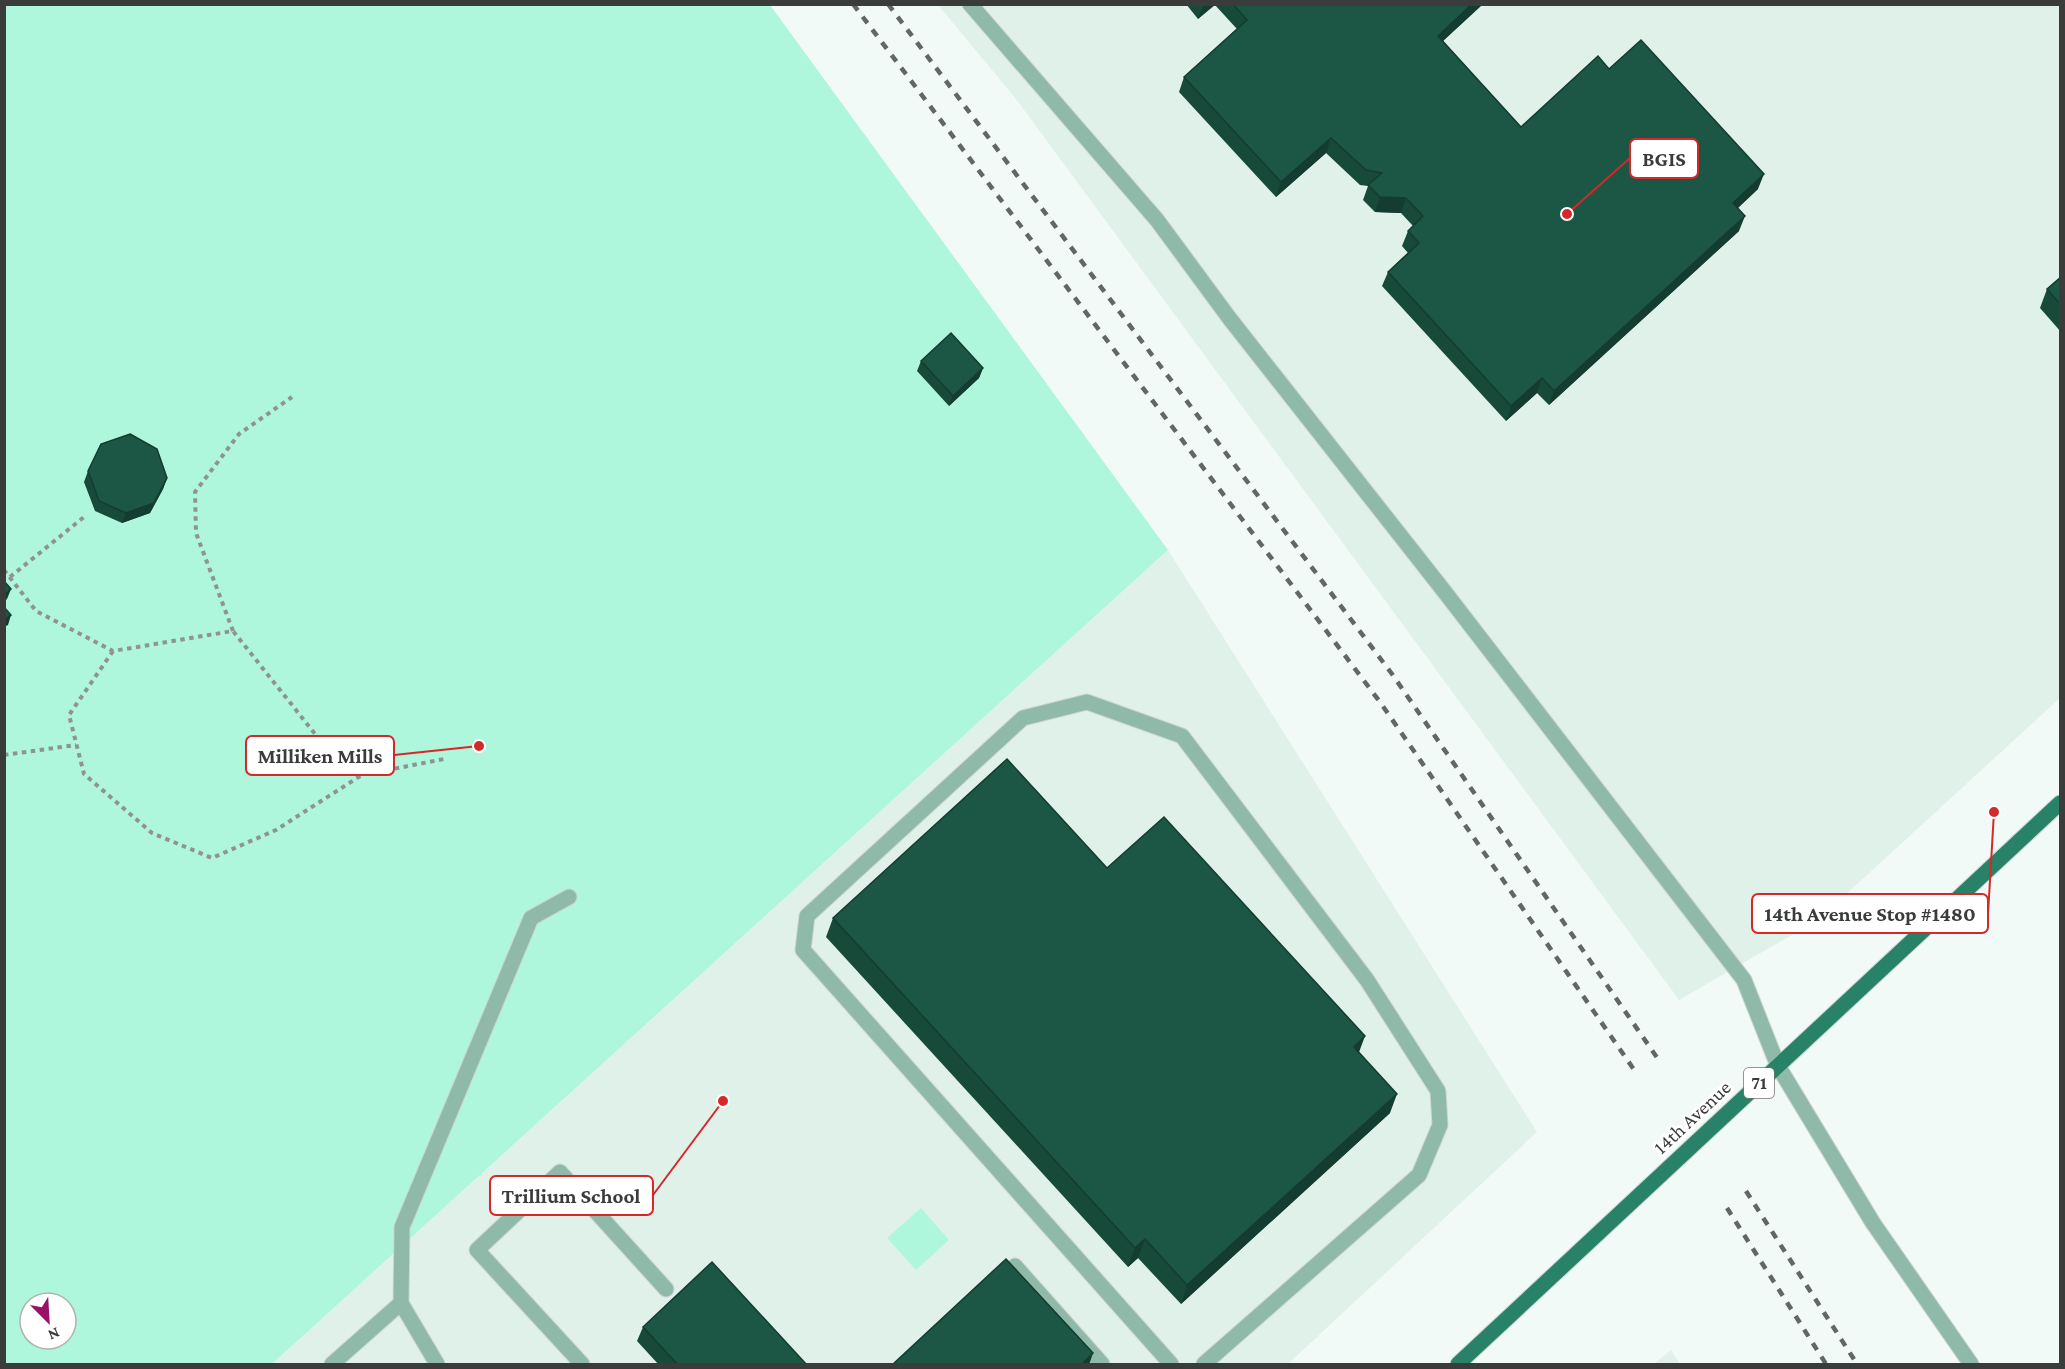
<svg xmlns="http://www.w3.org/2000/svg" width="2065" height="1369" font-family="'Crimson Pro',serif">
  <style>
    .built { fill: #e0f1ea }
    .green { fill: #aff7dc; fill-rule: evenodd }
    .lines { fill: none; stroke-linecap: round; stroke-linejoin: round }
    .service-casing { stroke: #cdd4d1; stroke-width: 17 }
    .primary-casing { stroke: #cdd4d1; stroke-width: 17 }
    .path { stroke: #8f9492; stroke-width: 4; stroke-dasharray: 4.5 4.5; stroke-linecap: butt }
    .service { stroke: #8fb9a8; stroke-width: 15 }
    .primary { stroke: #278267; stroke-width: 15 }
    .rail { stroke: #626664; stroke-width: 4.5; stroke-dasharray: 8 8; stroke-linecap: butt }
    .wall { fill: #184a3a }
    .shaded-wall { fill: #143c30 }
    .building { fill: #1c5644; stroke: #143c30; stroke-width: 1.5 }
    .labels { text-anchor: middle; stroke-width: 6; stroke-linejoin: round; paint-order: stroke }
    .shield { fill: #fff; stroke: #747676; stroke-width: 1.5 }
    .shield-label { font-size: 18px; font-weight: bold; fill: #393c3b }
    .street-label { font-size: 20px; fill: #393c3b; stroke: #fff }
    .leader { fill: none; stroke: #d62828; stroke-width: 2 }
    .callout-dot { fill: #d62828; stroke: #fff; stroke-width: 2 }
    .callout { fill: #fff; stroke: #d62828; stroke-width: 2 }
    .callout-label { font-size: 21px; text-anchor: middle; font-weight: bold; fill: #393c3b }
  </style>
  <rect width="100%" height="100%" fill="#f2faf7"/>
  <path class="built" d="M 938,5 L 2060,5 L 2060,698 L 1818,920 L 1679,1000 L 1016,99 Z
    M 1168,550 L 1537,1132 L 1288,1364 L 272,1364 Z
    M 1671,1350 L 1680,1364 L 1654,1364 Z"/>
  <path class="green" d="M 5,5 L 770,5 L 1168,550 L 272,1364 L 5,1364 ZM 30,1303 L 66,1303 L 66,1339 L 30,1339 Z
    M 921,1208 L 949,1240 L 916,1270 L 887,1238 Z"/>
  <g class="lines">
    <g class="service-casing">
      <path id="service" d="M 970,4 L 1157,220 L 1230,319 L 1444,591 L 1744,980 L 1778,1066 L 1873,1223 L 1971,1364
        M 1015,1266 L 1102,1364
        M 332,1364 L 401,1303
        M 437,1364 L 401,1303 L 402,1227 L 531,918 L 569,897
        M 582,1364 L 477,1250 L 560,1172 L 666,1289
        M 1171,1364 L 803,950 L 807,916 L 1023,718 L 1087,702 L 1182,736 L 1367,980 L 1438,1091 L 1440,1125 L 1419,1175 L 1204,1364"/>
    </g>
    <g class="primary-casing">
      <path id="primary" d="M 1458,1364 L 2060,803"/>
    </g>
    <path class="path" d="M 4,570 L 36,611 L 113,651 L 233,631 L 335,759 L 369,771 L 393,769 L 444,759
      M 10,577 L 84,517
      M 233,631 L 196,533 L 195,492 L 239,434 L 292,397
      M 113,651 L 69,715 L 84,774 L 152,833 L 212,858 L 276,830 L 368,771
      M 4,755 L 76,745"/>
    <use href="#service" class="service"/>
    <use href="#primary" class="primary"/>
    <path class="rail" d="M 853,4 L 1380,702 L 1637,1074
      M 888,4 L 1392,674 L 1658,1059
      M 1746,1191 L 1857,1364
      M 1727,1208 L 1826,1364"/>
  </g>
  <path class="wall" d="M 1186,4 L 1483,4 L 1443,41 L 1521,127 L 1609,69 L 1758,189 L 1738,208 L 1739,231 L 1549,405 L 1537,393 L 1506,421 L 1382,286 L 1388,272 L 1408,253 L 1402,246 L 1408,231 L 1413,226 L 1401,213 L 1375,212 L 1363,200 L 1368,186 L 1360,185 L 1326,153 L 1276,197 L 1179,92 L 1184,77 L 1237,29 L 1215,5 L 1198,19 Z
    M 2061,277 L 2061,332 L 2040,308 L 2047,289 Z
    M 921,361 L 983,368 L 979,378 L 949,406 L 917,371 Z
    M 88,471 L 167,478 L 163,489 L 150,513 L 122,523 L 95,511 L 84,482 Z
    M 1107,868 L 1359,1052 L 1390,1113 L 1181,1304 L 1138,1258 L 1128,1267 L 826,937 L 833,918 Z
    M 643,1327 L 807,1365 L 659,1365 L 637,1341 Z"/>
  <path class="shaded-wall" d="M 1204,4 L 1215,4 L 1198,19 Z
    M 1472,4 L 1483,4 L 1432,51 L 1438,36 Z
    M 1331,138 L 1326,153 L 1276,197 L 1281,182 Z
    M 1764,174 L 1758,189 L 1727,218 L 1733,203 Z
    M 1380,197 L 1406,198 L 1401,213 L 1375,212 Z
    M 1745,216 L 1739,231 L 1549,405 L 1554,391 Z
    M 983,368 L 979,378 L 949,406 L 953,396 Z
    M 1542,378 L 1537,393 L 1506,421 L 1511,406 Z
    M 167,478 L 163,489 L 150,513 L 122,523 L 126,513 Z
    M 11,589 L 7,599 L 4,602 L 4,595 Z
    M 11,615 L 8,625 L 4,627 L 4,620 Z
    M 1365,1036 L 1358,1055 L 1354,1047 Z
    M 1397,1094 L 1390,1113 L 1181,1304 L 1187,1285 Z
    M 1145,1239 L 1138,1258 L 1128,1267 L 1135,1248 Z
    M 1093,1353 L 1089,1365 L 1081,1365 Z"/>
  <path class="building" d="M 1233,4 L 1472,4 L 1438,36 L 1521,127 L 1598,56 L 1609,69 L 1641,40 L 1764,174 L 1733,203 L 1745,216 L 1554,391 L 1542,378 L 1511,406 L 1388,272 L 1419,243 L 1408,231 L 1423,216 L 1406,198 L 1380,197 L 1368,185 L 1382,173 L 1366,170 L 1331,138 L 1281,182 L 1184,77 L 1247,20 Z
    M 2061,277 L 2061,305 L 2047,289 Z
    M 951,333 L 983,368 L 953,396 L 921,361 Z
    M 130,434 L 157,449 L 167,478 L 154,503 L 126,513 L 99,501 L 88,471 L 101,444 Z
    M 4,581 L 11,589 L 4,595 Z
    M 4,607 L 11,615 L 4,620 Z
    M 1007,759 L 1107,868 L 1164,817 L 1365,1036 L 1354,1047 L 1397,1094 L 1187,1285 L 1145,1239 L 1135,1248 L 833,918 Z
    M 1006,1259 L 1093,1353 L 1081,1365 L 892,1365 Z
    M 712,1262 L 807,1365 L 678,1365 L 643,1327 Z"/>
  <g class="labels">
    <rect class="shield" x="1744" y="1068" width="30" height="30" rx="4.5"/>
    <g class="shield-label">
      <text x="1759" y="1089">71</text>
    </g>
    <g class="street-label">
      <text transform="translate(1692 1117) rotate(-43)" y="7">14th Avenue</text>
    </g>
  </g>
  <path class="leader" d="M1567 214L1630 158M479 746L394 755M1994 812L1988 914M723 1101L653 1195"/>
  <g class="callout-dot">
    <circle cx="1567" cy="214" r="6"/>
    <circle cx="479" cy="746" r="6"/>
    <circle cx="1994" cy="812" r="6"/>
    <circle cx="723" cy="1101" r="6"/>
  </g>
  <g class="callout">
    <rect x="1630" y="139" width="68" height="39" rx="6"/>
    <rect x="246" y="736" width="148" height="39" rx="6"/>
    <rect x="1752" y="894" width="236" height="39" rx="6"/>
    <rect x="490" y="1176" width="163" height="39" rx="6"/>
  </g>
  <g class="callout-label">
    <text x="1664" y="166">BGIS</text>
    <text x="320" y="763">Milliken Mills</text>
    <text x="1870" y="921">14th Avenue Stop #1480</text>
    <text x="571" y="1203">Trillium School</text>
  </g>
  <rect width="2065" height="1369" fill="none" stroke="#393c3b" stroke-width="12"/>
  <g transform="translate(48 1321) rotate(156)"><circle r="28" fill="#ffffff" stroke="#b0b1b1" stroke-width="1.5"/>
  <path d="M0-4.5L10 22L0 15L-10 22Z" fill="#991267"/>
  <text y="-9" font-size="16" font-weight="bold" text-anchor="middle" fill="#393c3b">N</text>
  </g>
</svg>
